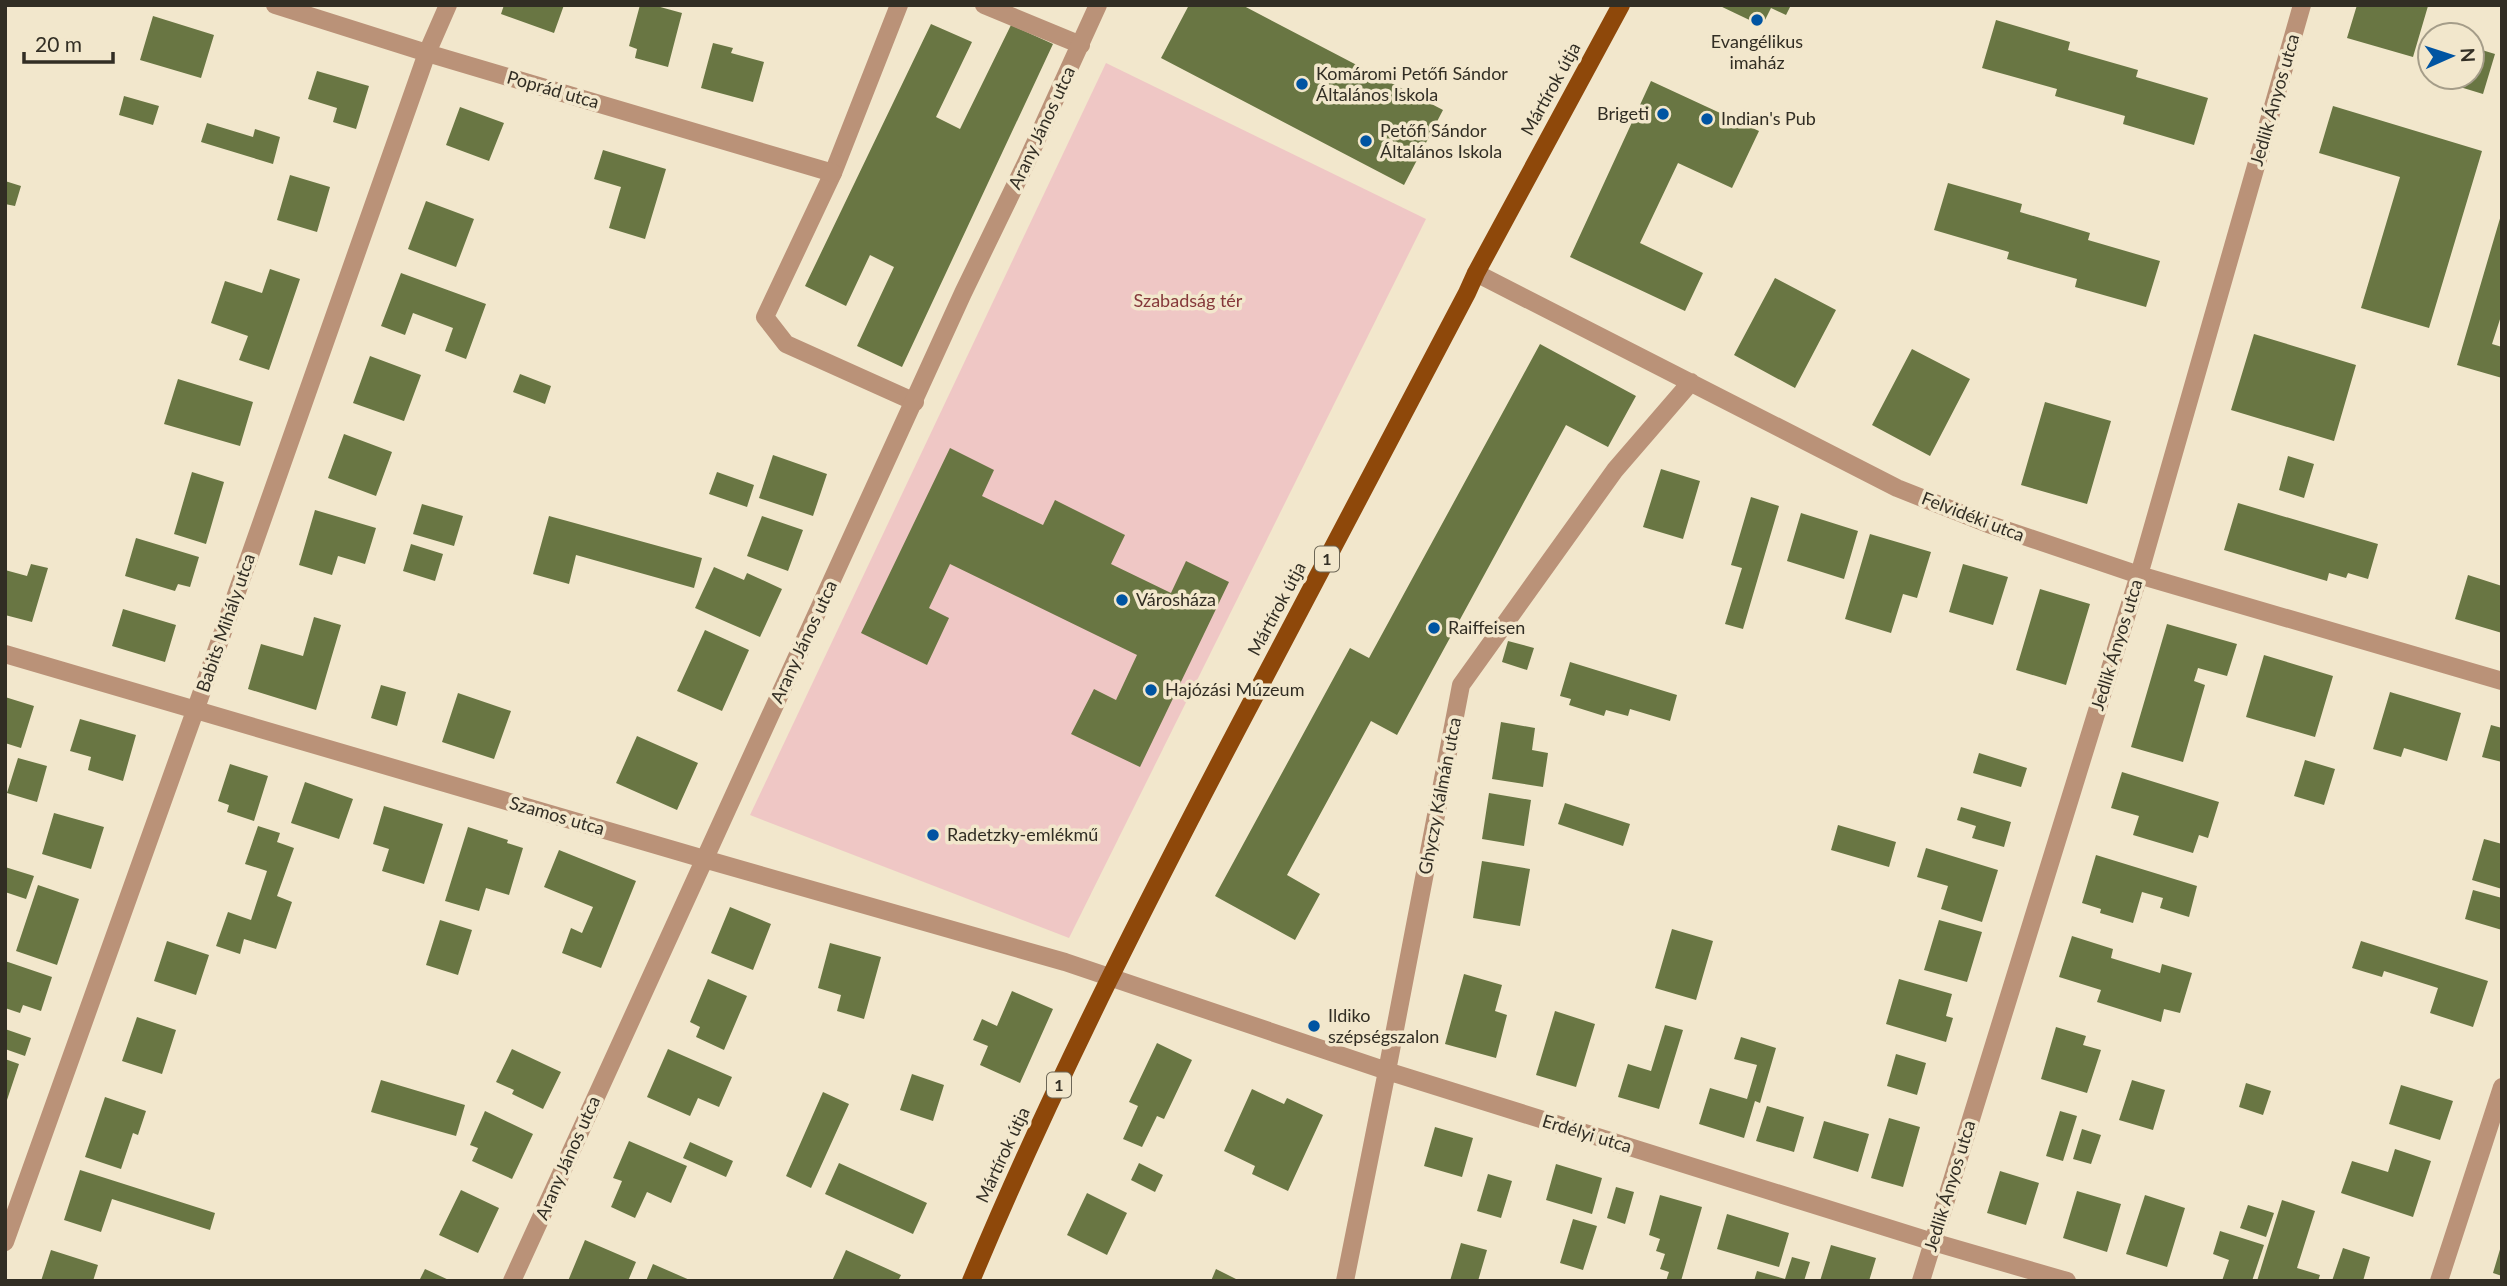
<svg xmlns="http://www.w3.org/2000/svg" width="2507" height="1286" font-family="Lato,sans-serif">
  <style>
    .green { fill: #efc7c5 }
    .building { fill: #697643 }
    .lines { fill: none; stroke-linecap: round; stroke-linejoin: round }
    .service { stroke: #ba9278; stroke-width: 18 }
    .minor { stroke: #ba9278; stroke-width: 18 }
    .primary { stroke: #8e480a; stroke-width: 18 }
    .poi-dot { fill: #0054a2; stroke: #f2e7cc; stroke-width: 2.5 }
    .labels { text-anchor: middle; stroke-width: 7; stroke-linejoin: round; paint-order: stroke }
    .shield { fill: #f2e7cc; stroke: #6c6656; stroke-width: 2 }
    .shield-label { font-size: 16px; font-weight: bold; fill: #322e24 }
    .poi-label { font-size: 18px; fill: #322e24; stroke: #f2e7cc; text-anchor: start }
    .street-label { font-size: 18px; fill: #322e24; stroke: #f2e7cc }
    .park-label { font-size: 18px; fill: #85383a; stroke: #f2e7cc }
  </style>
  <rect width="100%" height="100%" fill="#f2e7cc"/>
  <path class="green" d="M 1106,63 L 1426,219 L 1069,938 L 750,815 Z"/>
  <path class="building" d="M 504,5 L 564,5 L 554,33 L 501,14 Z
    M 640,5 L 653,5 L 682,13 L 668,67 L 635,58 L 637,49 L 629,46 Z
    M 1189,5 L 1242,5 L 1443,110 L 1404,185 L 1161,58 Z
    M 1718,5 L 1791,5 L 1786,15 L 1771,8 L 1762,26 Z
    M 2357,5 L 2428,6 L 2413,57 L 2347,38 Z
    M 153,16 L 214,35 L 201,78 L 140,60 Z
    M 1996,20 L 2070,42 L 2068,50 L 2138,70 L 2136,77 L 2208,98 L 2194,145 L 2123,124 L 2125,116 L 2055,96 L 2057,89 L 1982,68 Z
    M 931,24 L 972,42 L 936,117 L 960,129 L 1011,25 L 1053,44 L 902,367 L 857,346 L 894,267 L 870,255 L 846,306 L 805,286 Z
    M 713,43 L 733,48 L 731,53 L 764,62 L 753,102 L 701,88 Z
    M 2472,47 L 2495,54 L 2483,94 L 2437,80 L 2438,77 L 2472,77 Z
    M 317,71 L 369,86 L 356,129 L 333,122 L 337,108 L 308,99 Z
    M 1651,81 L 1759,131 L 1732,188 L 1678,163 L 1640,243 L 1703,273 L 1685,311 L 1570,257 Z
    M 124,96 L 159,106 L 153,125 L 119,115 Z
    M 2333,106 L 2482,151 L 2429,328 L 2361,308 L 2400,177 L 2319,153 Z
    M 460,107 L 504,123 L 489,161 L 446,145 Z
    M 207,123 L 253,137 L 255,129 L 280,137 L 273,164 L 201,142 Z
    M 603,150 L 666,169 L 645,239 L 609,228 L 621,187 L 594,179 Z
    M 290,175 L 330,187 L 317,232 L 277,220 Z
    M 5,181 L 21,186 L 15,206 L 5,204 Z
    M 1948,183 L 2022,204 L 2020,212 L 2090,233 L 2088,240 L 2160,261 L 2146,307 L 2075,287 L 2077,279 L 2007,259 L 2009,252 L 1934,230 Z
    M 426,201 L 474,219 L 456,267 L 408,249 Z
    M 2501,215 L 2502,313 L 2492,344 L 2502,347 L 2502,378 L 2457,365 Z
    M 270,269 L 300,279 L 269,370 L 239,360 L 248,336 L 211,323 L 225,281 L 262,293 Z
    M 401,273 L 486,304 L 466,359 L 445,351 L 453,328 L 413,313 L 405,335 L 381,326 Z
    M 1775,278 L 1836,310 L 1795,388 L 1734,355 Z
    M 2254,334 L 2356,365 L 2334,441 L 2231,410 Z
    M 1540,344 L 1636,396 L 1608,447 L 1566,425 L 1397,735 L 1371,721 L 1287,875 L 1320,894 L 1295,940 L 1215,896 L 1350,648 L 1369,658 Z
    M 1912,349 L 1970,379 L 1930,456 L 1872,425 Z
    M 370,356 L 421,375 L 404,421 L 353,403 Z
    M 520,374 L 551,386 L 545,404 L 513,392 Z
    M 178,379 L 253,402 L 240,446 L 164,424 Z
    M 2045,402 L 2111,421 L 2087,504 L 2021,485 Z
    M 344,434 L 392,452 L 376,496 L 328,478 Z
    M 950,448 L 994,470 L 982,496 L 1043,525 L 1055,500 L 1125,535 L 1111,564 L 1171,593 L 1186,561 L 1229,582 L 1140,767 L 1071,734 L 1094,689 L 1116,700 L 1137,655 L 950,564 L 929,608 L 949,618 L 927,665 L 861,633 Z
    M 773,455 L 827,474 L 813,516 L 759,498 Z
    M 2288,456 L 2314,464 L 2304,498 L 2279,490 Z
    M 1661,469 L 1700,481 L 1683,539 L 1643,527 Z
    M 192,472 L 224,482 L 206,544 L 174,534 Z
    M 717,472 L 754,485 L 747,507 L 709,494 Z
    M 1751,497 L 1779,506 L 1743,629 L 1725,624 L 1742,568 L 1731,565 Z
    M 2238,503 L 2378,544 L 2368,579 L 2348,573 L 2346,578 L 2329,573 L 2327,581 L 2224,550 Z
    M 422,504 L 463,516 L 454,546 L 413,534 Z
    M 315,510 L 376,528 L 365,564 L 338,556 L 332,575 L 299,565 Z
    M 1801,513 L 1858,531 L 1844,579 L 1787,561 Z
    M 549,516 L 702,558 L 694,588 L 576,555 L 569,584 L 533,574 Z
    M 762,516 L 803,530 L 788,571 L 747,556 Z
    M 1870,534 L 1931,552 L 1917,598 L 1903,594 L 1891,633 L 1845,619 Z
    M 136,538 L 199,557 L 190,587 L 178,584 L 175,591 L 125,576 Z
    M 411,544 L 443,554 L 435,581 L 403,571 Z
    M 31,564 L 48,568 L 32,622 L 5,615 L 5,570 L 27,576 Z
    M 1963,564 L 2008,577 L 1993,625 L 1949,612 Z
    M 714,567 L 744,580 L 747,573 L 782,589 L 760,637 L 695,608 Z
    M 2468,575 L 2502,586 L 2502,633 L 2455,619 Z
    M 2040,589 L 2090,604 L 2066,685 L 2016,670 Z
    M 123,609 L 176,625 L 165,662 L 112,646 Z
    M 314,617 L 341,625 L 316,710 L 248,689 L 261,644 L 303,656 Z
    M 2167,624 L 2237,644 L 2227,676 L 2198,668 L 2194,681 L 2205,685 L 2183,762 L 2131,747 Z
    M 705,630 L 749,650 L 722,711 L 677,691 Z
    M 1508,641 L 1534,648 L 1527,670 L 1502,662 Z
    M 2264,655 L 2333,676 L 2315,737 L 2246,717 Z
    M 1570,662 L 1677,695 L 1670,721 L 1630,709 L 1628,716 L 1606,710 L 1604,716 L 1569,705 L 1571,699 L 1560,696 Z
    M 381,685 L 406,692 L 397,726 L 371,718 Z
    M 2390,692 L 2461,713 L 2447,761 L 2404,748 L 2401,757 L 2373,749 Z
    M 458,693 L 511,711 L 494,759 L 442,742 Z
    M 5,697 L 34,706 L 21,748 L 5,743 Z
    M 80,719 L 136,735 L 123,781 L 88,770 L 91,757 L 70,751 Z
    M 1501,722 L 1535,728 L 1532,750 L 1548,753 L 1543,787 L 1492,779 Z
    M 2491,725 L 2502,728 L 2502,762 L 2482,757 Z
    M 637,736 L 698,763 L 677,810 L 616,783 Z
    M 1979,753 L 2027,768 L 2021,787 L 1973,773 Z
    M 18,758 L 47,766 L 37,802 L 7,793 Z
    M 2305,760 L 2335,769 L 2324,805 L 2294,796 Z
    M 230,764 L 268,776 L 254,821 L 227,812 L 229,805 L 218,801 Z
    M 2122,772 L 2219,802 L 2208,838 L 2199,835 L 2193,853 L 2133,835 L 2139,816 L 2111,808 Z
    M 305,782 L 353,799 L 339,839 L 291,823 Z
    M 1489,793 L 1531,800 L 1524,846 L 1482,839 Z
    M 1565,803 L 1630,824 L 1623,846 L 1558,824 Z
    M 384,806 L 443,824 L 424,884 L 382,871 L 389,849 L 373,844 Z
    M 1961,807 L 2011,822 L 2004,847 L 1972,838 L 1976,826 L 1957,820 Z
    M 54,813 L 104,827 L 91,869 L 42,854 Z
    M 1838,825 L 1896,842 L 1889,867 L 1831,850 Z
    M 258,826 L 280,833 L 277,842 L 294,848 L 277,896 L 292,902 L 276,949 L 244,939 L 240,954 L 216,946 L 228,912 L 251,920 L 267,871 L 245,864 Z
    M 468,827 L 508,840 L 507,843 L 523,848 L 509,895 L 486,888 L 479,911 L 445,901 Z
    M 2484,839 L 2502,844 L 2502,889 L 2472,880 Z
    M 1926,848 L 1998,870 L 1982,922 L 1941,909 L 1948,886 L 1917,877 Z
    M 559,850 L 636,881 L 601,968 L 562,953 L 571,928 L 582,933 L 593,907 L 544,887 Z
    M 2096,855 L 2197,886 L 2189,917 L 2160,908 L 2163,898 L 2142,892 L 2133,923 L 2100,913 L 2101,909 L 2082,903 Z
    M 1482,861 L 1530,869 L 1520,926 L 1473,918 Z
    M 5,867 L 34,876 L 26,899 L 5,892 Z
    M 38,885 L 79,899 L 57,965 L 16,951 Z
    M 2473,890 L 2502,898 L 2502,930 L 2465,919 Z
    M 730,907 L 771,924 L 753,970 L 711,953 Z
    M 440,920 L 472,930 L 458,975 L 426,965 Z
    M 1939,920 L 1982,932 L 1967,982 L 1924,970 Z
    M 1672,929 L 1713,941 L 1696,1000 L 1655,988 Z
    M 2072,936 L 2113,949 L 2111,958 L 2160,973 L 2162,964 L 2192,973 L 2180,1013 L 2164,1009 L 2161,1022 L 2097,1002 L 2101,990 L 2059,977 Z
    M 167,941 L 209,955 L 196,995 L 154,981 Z
    M 2361,941 L 2488,981 L 2473,1027 L 2430,1013 L 2438,988 L 2384,971 L 2382,977 L 2352,968 Z
    M 830,943 L 881,957 L 864,1019 L 837,1011 L 841,995 L 818,988 Z
    M 5,961 L 52,977 L 41,1011 L 23,1005 L 20,1013 L 5,1008 L 7,982 L 5,981 Z
    M 1464,974 L 1502,985 L 1495,1011 L 1507,1015 L 1496,1058 L 1445,1044 Z
    M 708,979 L 747,996 L 724,1050 L 696,1037 L 700,1027 L 690,1022 Z
    M 1899,979 L 1952,994 L 1946,1016 L 1953,1018 L 1946,1042 L 1886,1024 Z
    M 1012,991 L 1053,1009 L 1020,1083 L 980,1065 L 988,1046 L 973,1040 L 982,1019 L 997,1026 Z
    M 1555,1011 L 1595,1024 L 1576,1087 L 1536,1075 Z
    M 137,1017 L 176,1030 L 162,1074 L 122,1061 Z
    M 1665,1025 L 1683,1030 L 1659,1109 L 1618,1097 L 1628,1064 L 1651,1071 Z
    M 2056,1027 L 2086,1036 L 2083,1045 L 2101,1050 L 2087,1093 L 2041,1079 Z
    M 5,1029 L 31,1038 L 25,1056 L 5,1049 Z
    M 1741,1037 L 1776,1048 L 1760,1103 L 1755,1101 L 1744,1138 L 1699,1124 L 1710,1088 L 1747,1099 L 1757,1065 L 1734,1059 Z
    M 1157,1043 L 1192,1060 L 1164,1119 L 1157,1116 L 1142,1147 L 1123,1139 L 1138,1106 L 1129,1102 Z
    M 512,1049 L 561,1072 L 543,1109 L 512,1094 L 514,1090 L 496,1082 Z
    M 668,1049 L 732,1077 L 719,1107 L 698,1098 L 690,1116 L 647,1097 Z
    M 1896,1054 L 1926,1063 L 1917,1095 L 1887,1086 Z
    M 5,1059 L 19,1064 L 6,1103 L 5,1103 Z
    M 912,1074 L 944,1085 L 933,1121 L 900,1110 Z
    M 381,1080 L 465,1105 L 456,1136 L 371,1112 Z
    M 2132,1080 L 2165,1090 L 2153,1130 L 2119,1120 Z
    M 2246,1083 L 2271,1091 L 2263,1115 L 2239,1107 Z
    M 2401,1085 L 2453,1101 L 2440,1140 L 2389,1124 Z
    M 1252,1089 L 1284,1104 L 1287,1098 L 1323,1115 L 1288,1191 L 1252,1174 L 1255,1166 L 1224,1151 Z
    M 823,1092 L 849,1104 L 811,1188 L 786,1176 Z
    M 105,1097 L 146,1111 L 138,1135 L 133,1133 L 121,1169 L 85,1157 Z
    M 1767,1106 L 1804,1117 L 1794,1152 L 1756,1141 Z
    M 485,1111 L 533,1134 L 512,1179 L 472,1161 L 478,1148 L 470,1145 Z
    M 2060,1111 L 2077,1116 L 2063,1161 L 2046,1156 Z
    M 1889,1118 L 1920,1127 L 1903,1187 L 1871,1178 Z
    M 1824,1121 L 1869,1134 L 1858,1172 L 1813,1158 Z
    M 1435,1127 L 1473,1138 L 1462,1177 L 1424,1166 Z
    M 2082,1129 L 2101,1135 L 2091,1164 L 2073,1159 Z
    M 629,1141 L 687,1166 L 671,1203 L 647,1192 L 635,1218 L 611,1207 L 622,1181 L 613,1178 Z
    M 690,1142 L 733,1161 L 726,1177 L 683,1158 Z
    M 2395,1149 L 2431,1161 L 2413,1217 L 2341,1193 L 2352,1161 L 2388,1172 Z
    M 839,1163 L 927,1203 L 913,1234 L 825,1194 Z
    M 1139,1163 L 1163,1175 L 1155,1192 L 1131,1180 Z
    M 1556,1164 L 1602,1178 L 1592,1214 L 1546,1200 Z
    M 80,1170 L 215,1213 L 210,1230 L 112,1199 L 101,1232 L 64,1220 Z
    M 2000,1171 L 2039,1183 L 2026,1225 L 1987,1213 Z
    M 1488,1174 L 1512,1181 L 1501,1218 L 1477,1211 Z
    M 1616,1187 L 1634,1192 L 1625,1224 L 1607,1218 Z
    M 461,1190 L 499,1208 L 478,1253 L 439,1235 Z
    M 2077,1191 L 2121,1204 L 2107,1252 L 2063,1238 Z
    M 1087,1193 L 1127,1213 L 1107,1255 L 1067,1235 Z
    M 1660,1195 L 1702,1207 L 1681,1281 L 1666,1281 L 1669,1272 L 1660,1269 L 1665,1254 L 1656,1251 L 1660,1239 L 1649,1235 Z
    M 2145,1195 L 2185,1208 L 2167,1267 L 2126,1254 Z
    M 2282,1200 L 2315,1211 L 2297,1268 L 2320,1275 L 2318,1281 L 2257,1281 Z
    M 2248,1205 L 2274,1213 L 2266,1237 L 2240,1228 Z
    M 1727,1214 L 1789,1233 L 1779,1267 L 1717,1249 Z
    M 1573,1219 L 1597,1226 L 1583,1270 L 1560,1263 Z
    M 2220,1231 L 2264,1245 L 2252,1281 L 2222,1281 L 2229,1260 L 2213,1254 Z
    M 585,1240 L 636,1262 L 628,1281 L 568,1281 Z
    M 1461,1243 L 1487,1250 L 1478,1281 L 1450,1281 Z
    M 1831,1245 L 1876,1258 L 1869,1281 L 1820,1281 Z
    M 2501,1246 L 2502,1246 L 2502,1276 L 2493,1273 Z
    M 2343,1248 L 2370,1257 L 2363,1281 L 2332,1281 Z
    M 51,1250 L 98,1265 L 93,1281 L 41,1281 Z
    M 846,1250 L 901,1275 L 898,1281 L 832,1281 Z
    M 1792,1257 L 1810,1262 L 1804,1281 L 1754,1281 L 1757,1271 L 1785,1279 Z
    M 653,1264 L 692,1281 L 646,1281 Z
    M 425,1269 L 451,1281 L 419,1281 Z
    M 1216,1269 L 1240,1281 L 1211,1281 Z"/>
  <g class="lines">
    <path class="service" d="M 899,5 L 833,173 L 765,317 L 786,344 L 915,402
      M 984,5 L 1081,45"/>
    <path class="minor" d="M 275,5 L 427,53 L 833,173
      M 1476,273 L 1897,488 L 1988,524 L 2139,575 L 2502,681
      M 5,654 L 704,859 L 1065,962 L 1387,1071 L 1933,1242 L 2067,1281
      M 5,1242 L 195,711 L 427,53 L 448,5
      M 512,1281 L 963,293 L 1026,163 L 1098,5
      M 1345,1281 L 1387,1071 L 1461,685 L 1615,470 L 1691,382
      M 1921,1281 L 2139,575 L 2302,5
      M 2439,1281 L 2502,1087"/>
    <path class="primary" d="M 971,1281 C 1056,1077 1157,881 1260,686 C 1329,555 1398,424 1467,293 L 1476,273 L 1621,5"/>
  </g>
  <g class="poi-dot">
    <circle cx="1757" cy="20" r="7"/>
    <circle cx="1302" cy="84" r="7"/>
    <circle cx="1663" cy="114" r="7"/>
    <circle cx="1707" cy="119" r="7"/>
    <circle cx="1366" cy="141" r="7"/>
    <circle cx="1122" cy="600" r="7"/>
    <circle cx="1434" cy="628" r="7"/>
    <circle cx="1151" cy="690" r="7"/>
    <circle cx="933" cy="835" r="7"/>
    <circle cx="1314" cy="1026" r="7"/>
  </g>
  <g class="labels">
    <g class="shield">
      <rect x="1315" y="546.5" width="24" height="25" rx="5"/>
      <rect x="1047" y="1072.5" width="24" height="25" rx="5"/>
    </g>
    <g class="shield-label">
      <text x="1327" y="565">1</text>
      <text x="1059" y="1091">1</text>
    </g>
    <g class="poi-label">
      <text x="1757" y="48" text-anchor="middle">Evangélikus<tspan x="1757" dy="21">imaház</tspan></text>
      <text x="1316" y="80">Komáromi Petőfi Sándor<tspan x="1316" dy="21">Általános Iskola</tspan></text>
      <text x="1649" y="120" text-anchor="end">Brigeti</text>
      <text x="1721" y="125">Indian's Pub</text>
      <text x="1380" y="137">Petőfi Sándor<tspan x="1380" dy="21">Általános Iskola</tspan></text>
      <text x="1136" y="606">Városháza</text>
      <text x="1448" y="634">Raiffeisen</text>
      <text x="1165" y="696">Hajózási Múzeum</text>
      <text x="947" y="841">Radetzky-emlékmű</text>
      <text x="1328" y="1022">Ildiko<tspan x="1328" dy="21">szépségszalon</tspan></text>
    </g>
    <g class="street-label">
      <text transform="translate(1551 89) rotate(-61)" y="6">Mártírok útja</text>
      <text transform="translate(553 90) rotate(16)" y="6">Poprád utca</text>
      <text transform="translate(2275 100) rotate(-74)" y="6">Jedlik Ányos utca</text>
      <text transform="translate(1042 128) rotate(-65)" y="6">Arany János utca</text>
      <text transform="translate(1973 517) rotate(21)" y="6">Felvidéki utca</text>
      <text transform="translate(1277 609) rotate(-62)" y="6">Mártírok útja</text>
      <text transform="translate(226 623) rotate(-71)" y="6">Babits Mihály utca</text>
      <text transform="translate(804 642) rotate(-65)" y="6">Arany János utca</text>
      <text transform="translate(2117 645) rotate(-73)" y="6">Jedlik Ányos utca</text>
      <text transform="translate(1440 796) rotate(-79)" y="6">Ghyczy Kálmán utca</text>
      <text transform="translate(557 816) rotate(16)" y="6">Szamos utca</text>
      <text transform="translate(1587 1134) rotate(17)" y="6">Erdélyi utca</text>
      <text transform="translate(1003 1155) rotate(-65)" y="6">Mártírok útja</text>
      <text transform="translate(568 1158) rotate(-66)" y="6">Arany János utca</text>
      <text transform="translate(1950 1186) rotate(-73)" y="6">Jedlik Ányos utca</text>
    </g>
    <g class="park-label">
      <text x="1188" y="307">Szabadság tér</text>
    </g>
  </g>
  <rect width="2507" height="1286" fill="none" stroke="#322e24" stroke-width="14"/>
  <g transform="translate(2451 56) rotate(87)"><circle r="33" fill="#f2e7cc" stroke="#a59d89" stroke-width="2"/>
  <path d="M0-5L12 26L0 18L-12 26Z" fill="#0054a2"/>
  <text y="-10" font-size="19" font-weight="bold" text-anchor="middle" fill="#322e24">N</text>
  </g>
  <path d="M24 52v10h89v-10" fill="none" stroke="#322e24" stroke-width="3.5"/>
  <text x="35" y="52" font-size="21" fill="#322e24" stroke="#f2e7cc" stroke-width="5" paint-order="stroke">20 m</text>
</svg>
